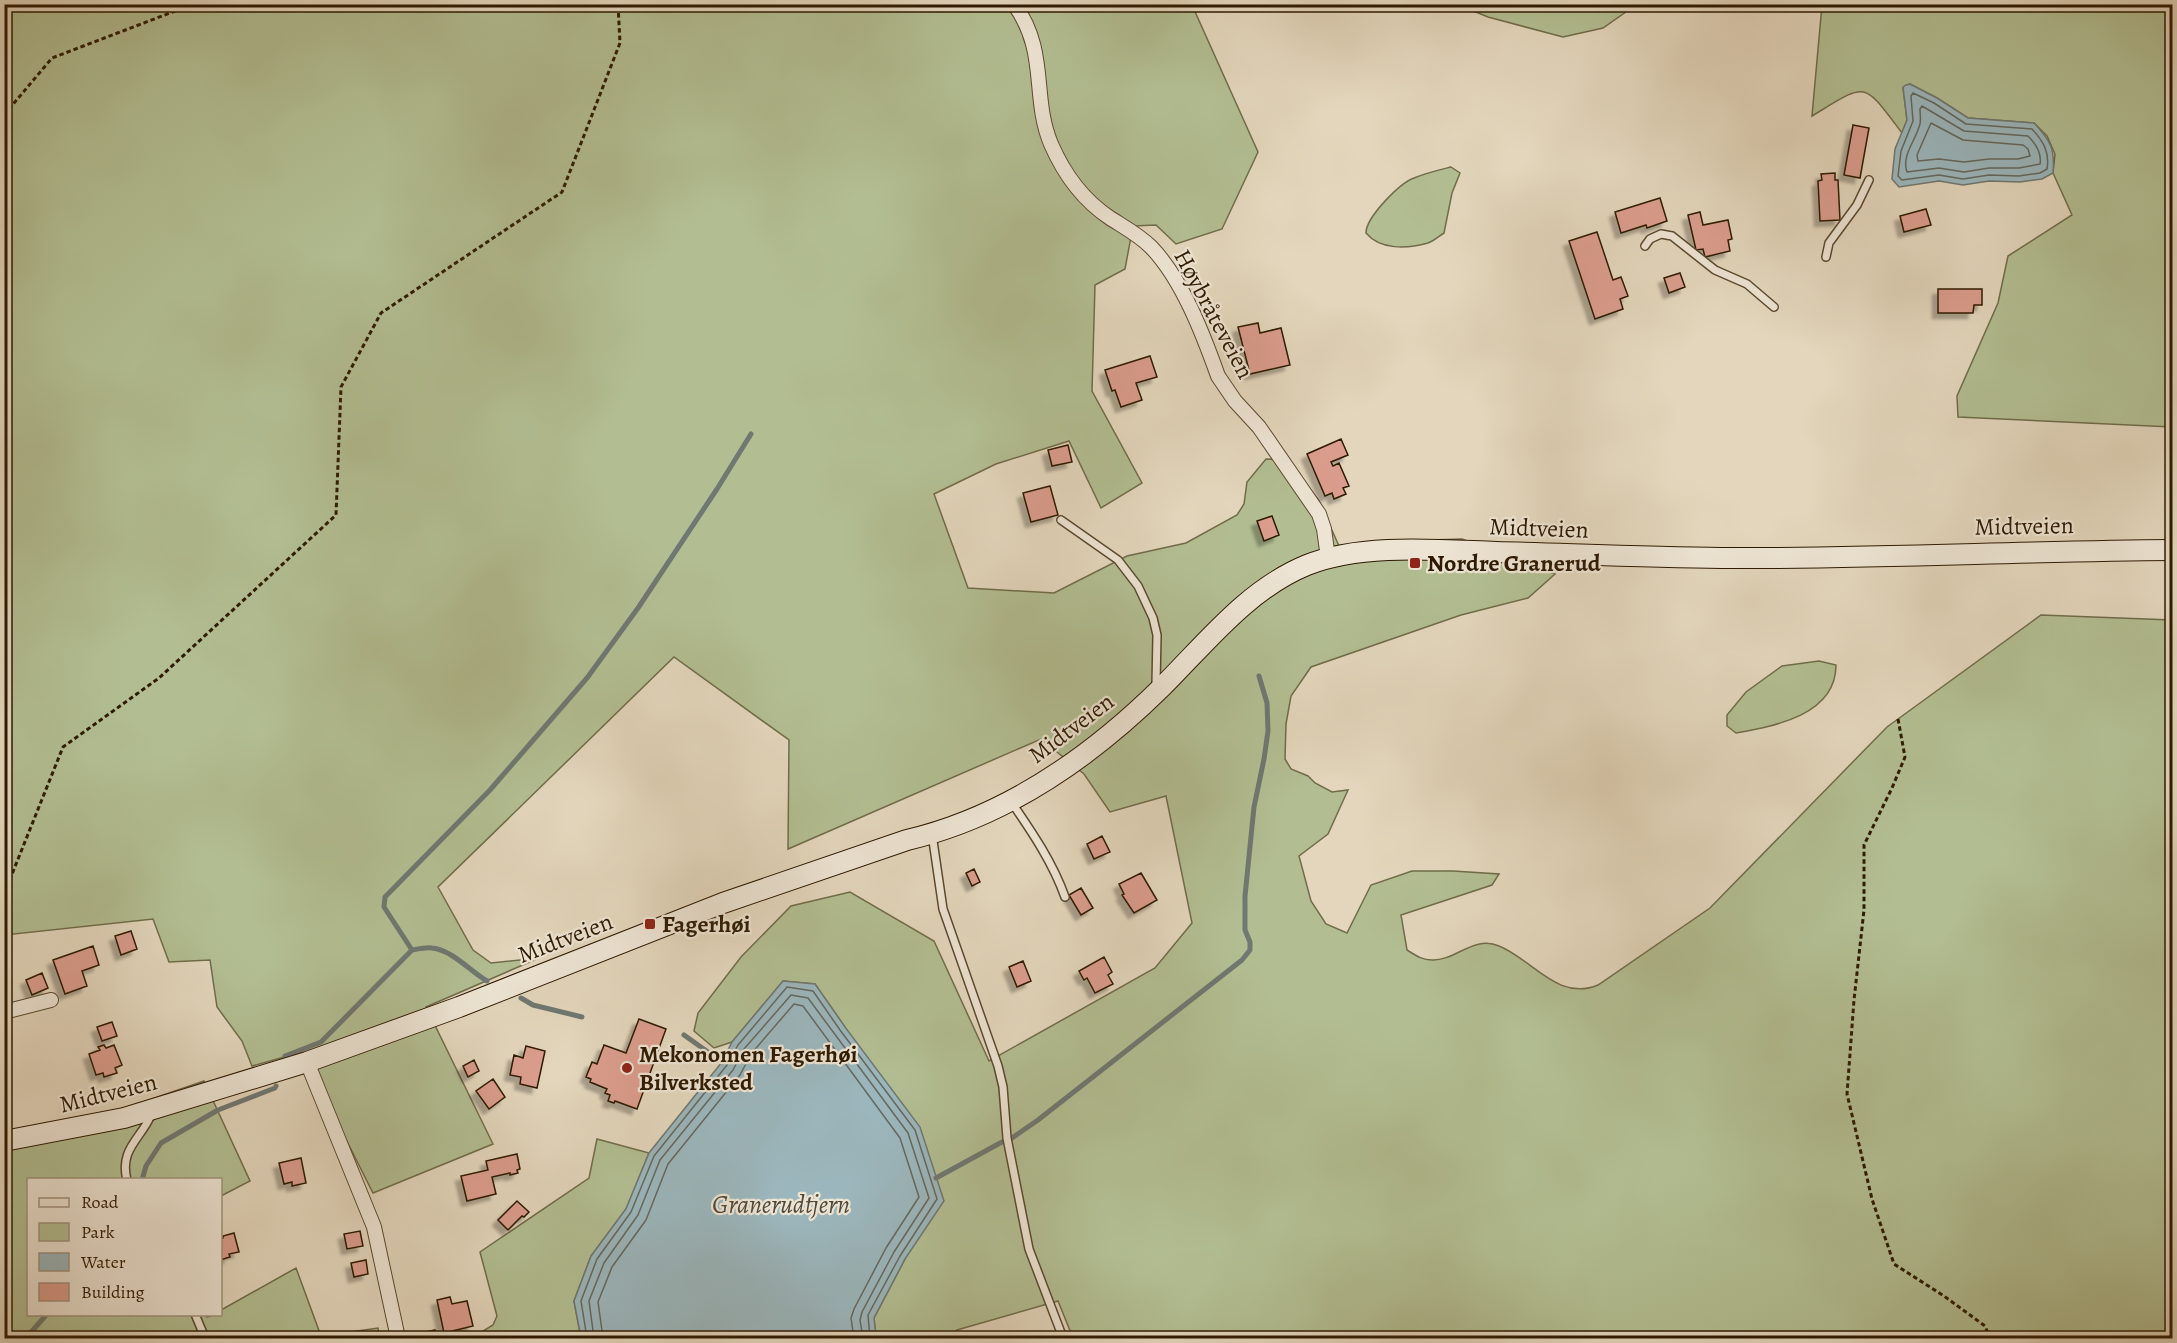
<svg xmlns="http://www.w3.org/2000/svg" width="2177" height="1343" font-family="Alegreya,serif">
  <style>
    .green { fill: #b2be92; stroke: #706c4a; stroke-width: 1.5 }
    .water { fill: #9bb6bc; stroke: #6f7872; stroke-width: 1.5 }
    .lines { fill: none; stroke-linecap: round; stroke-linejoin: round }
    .shore { stroke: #64685f; stroke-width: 1.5 }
    .stream { stroke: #6f7872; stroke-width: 5 }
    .building { fill: #db9d8d; stroke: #2e1a02; stroke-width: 1.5; filter: url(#shadow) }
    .service-casing { stroke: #5b4930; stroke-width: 10 }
    .minor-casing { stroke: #5b4930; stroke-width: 16 }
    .secondary-casing { stroke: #2e1a02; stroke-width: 22 }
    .path { stroke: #2e1a02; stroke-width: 3; stroke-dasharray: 4.5 3; stroke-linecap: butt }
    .service { stroke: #ede4d3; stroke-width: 7 }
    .minor { stroke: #ede4d3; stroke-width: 14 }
    .secondary { stroke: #ede4d3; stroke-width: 20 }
    .poi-dot { fill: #8f2418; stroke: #ede4d3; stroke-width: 2 }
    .labels { text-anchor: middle; stroke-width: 4.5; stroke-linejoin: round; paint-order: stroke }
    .street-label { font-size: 24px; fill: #2e1a02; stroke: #ede4d3 }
    .poi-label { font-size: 24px; font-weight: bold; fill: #2e1a02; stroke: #ede4d3; text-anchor: start }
    .water-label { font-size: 26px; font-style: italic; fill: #4f493a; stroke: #ede4d3 }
  </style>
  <defs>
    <filter id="shadow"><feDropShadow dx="-5.5" dy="5.5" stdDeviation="1.5" flood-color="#0004"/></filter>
  </defs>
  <rect width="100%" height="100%" fill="#e3d6bc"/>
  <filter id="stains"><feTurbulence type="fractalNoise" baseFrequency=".00333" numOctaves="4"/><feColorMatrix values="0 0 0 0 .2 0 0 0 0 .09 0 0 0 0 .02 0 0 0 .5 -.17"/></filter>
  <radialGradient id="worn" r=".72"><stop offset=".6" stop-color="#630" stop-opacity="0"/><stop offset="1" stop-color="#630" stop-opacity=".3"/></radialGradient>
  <path class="green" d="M 1628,4 L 1630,9 L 1603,28 L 1563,37 L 1488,17 L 1459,5 Z
    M 4,5 L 1192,5 L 1258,152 L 1222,229 L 1176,244 L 1156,225 L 1133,226 L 1125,269 L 1095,285 L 1092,391 L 1142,483 L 1101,508 L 1069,441 L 996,464 L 934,494 L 968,588 L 1054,593 L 1127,556 L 1186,543 L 1237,515 L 1244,504 L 1247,482 L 1266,459 L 1288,460 L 1319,501 L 1339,546 L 1395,541 L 1462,539 L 1555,574 L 1528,598 L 1461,615 L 1311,667 L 1291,696 L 1286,724 L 1285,759 L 1291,769 L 1308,776 L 1315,783 L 1332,792 L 1348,790 L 1328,834 L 1299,856 L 1311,901 L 1326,924 L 1347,933 L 1371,885 L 1412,871 L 1453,871 L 1499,874 L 1492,885 L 1401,915 L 1407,950 C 1415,955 1422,960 1432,960 C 1455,961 1474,935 1499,946 C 1532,959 1558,1002 1598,985 L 1710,908 L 1887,727 L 2041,615 L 2172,620 L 2172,1338 L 1073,1338 L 1058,1301 L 957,1330 L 948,1338 L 876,1338 L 874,1318 L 905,1259 L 845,1027 L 815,984 L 783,981 L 732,1042 L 714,1048 L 694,1031 L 698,1013 L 741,957 L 791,906 L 850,892 L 934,941 L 989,1061 L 1155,968 L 1192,923 L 1166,796 L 1110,812 L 1084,774 L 1041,739 L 788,849 L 789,740 L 674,657 L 438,887 L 473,950 L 491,963 L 539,958 L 426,1007 L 493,1144 L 373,1193 L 302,1052 L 252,1066 L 242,1041 L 217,1007 L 210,960 L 169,962 L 153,919 L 5,935 Z
    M 1822,5 L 2172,5 L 2172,427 L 1958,417 L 1957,396 L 1998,303 L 2008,256 L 2072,215 L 2053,173 L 2055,154 L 2047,136 L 2034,123 L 1968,118 L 1937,98 L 1910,84 L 1903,88 L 1907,120 L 1902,133 C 1862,80 1868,82 1812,116 Z
    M 1451,167 L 1460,173 L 1452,193 L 1444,233 C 1439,236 1434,241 1428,243 C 1407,249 1380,250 1366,233 C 1366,217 1400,183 1414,178 C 1426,173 1439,170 1451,167 Z
    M 1819,661 L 1836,665 C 1836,715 1775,726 1736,733 L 1727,726 L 1727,715 L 1746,692 L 1782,666 Z
    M 204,1081 L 250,1181 L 221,1196 L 220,1180 L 28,1180 L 28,1314 L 206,1314 L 207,1317 L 213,1315 L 220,1314 L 221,1310 L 296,1268 L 321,1336 L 378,1328 L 379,1338 L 5,1338 L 5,1132 L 120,1110 Z
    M 597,1139 L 649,1153 L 626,1209 L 591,1256 L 574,1301 L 581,1338 L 479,1338 L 478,1334 L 493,1325 L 497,1316 L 480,1252 L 589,1178 Z"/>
  <path class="water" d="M 1910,84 L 1937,98 L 1968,118 L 2034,123 C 2051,141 2055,149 2053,173 L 2042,179 L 2020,182 L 1989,181 L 1963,185 L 1939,181 L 1899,187 L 1892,179 L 1895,149 L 1907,120 L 1903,87 L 1906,85 Z
    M 783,981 L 815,984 L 845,1027 L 920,1127 L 944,1201 L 905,1259 L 874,1318 L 876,1338 L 581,1338 L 574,1301 L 591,1256 L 626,1209 L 649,1153 L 722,1062 L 732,1042 Z"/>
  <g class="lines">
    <path class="shore" d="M 1913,93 L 1934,103 L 1966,124 L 2032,129 C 2043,141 2050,152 2047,169 L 2040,173 L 2019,176 L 1989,175 L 1963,179 L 1939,175 L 1902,180 L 1898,176 L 1901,151 L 1913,121 L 1911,96 Z
      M 1922,106 L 1964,131 L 2028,136 C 2036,144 2042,153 2040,164 L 2019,168 L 1989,168 L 1964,172 L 1939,168 L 1907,172 C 1901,156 1916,140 1920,124 C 1921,119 1920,114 1920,109 Z
      M 1931,123 L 1963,140 L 2023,145 L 2028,149 L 2030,156 L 2018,159 L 1989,159 L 1964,162 L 1939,159 L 1918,161 L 1917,155 Z
      M 587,1338 L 581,1301 L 597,1259 L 631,1212 L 654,1156 L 727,1065 L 738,1045 L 787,987 L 813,991 L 840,1030 L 915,1130 L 937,1199 L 900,1256 L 868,1315 L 870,1338
      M 594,1338 L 589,1301 L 604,1263 L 638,1215 L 660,1160 L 733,1070 L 744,1049 L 791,995 L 808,998 L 908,1133 L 929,1198 L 894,1252 L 862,1312 L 860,1320 L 863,1338
      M 603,1338 L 598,1302 L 612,1267 L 646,1220 L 668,1164 L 740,1075 L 751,1054 L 794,1004 L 803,1006 L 900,1138 L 919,1197 L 886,1248 L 854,1309 L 851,1318 L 854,1338"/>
    <path class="stream" d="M 412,950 L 384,907 L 385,897 L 490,790 L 587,678 L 638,608 L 717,489 L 751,434
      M 521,998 L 533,1005 L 582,1017
      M 684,1035 L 722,1062
      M 285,1056 L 321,1042 L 412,950 C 418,949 426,947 432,948 C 452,950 470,971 487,981
      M 1012,1138 L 1038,1120 L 1242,960 L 1250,950 L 1250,942 L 1245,930 L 1245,896 L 1254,807 L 1264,759 L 1268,731 L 1267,703 L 1259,676
      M 936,1178 L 1002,1142
      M 142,1180 L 146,1166 L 161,1143 L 218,1110 L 275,1088 L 276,1086
      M 26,1338 L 47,1314"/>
  </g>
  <path class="building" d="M 1853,125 L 1869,128 L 1860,178 L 1844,175 Z
    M 1835,173 L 1835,180 L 1838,180 L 1840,220 L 1820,221 L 1818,181 L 1822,180 L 1821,174 Z
    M 1660,198 L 1667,221 L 1647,228 L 1646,225 L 1621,233 L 1615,212 Z
    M 1926,209 L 1931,225 L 1904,232 L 1900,216 Z
    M 1700,212 L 1703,225 L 1728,220 L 1732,239 L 1728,240 L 1730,251 L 1705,257 L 1703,249 L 1696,250 L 1688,215 Z
    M 1597,232 L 1613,280 L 1621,277 L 1628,296 L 1620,299 L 1623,309 L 1595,319 L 1569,241 Z
    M 1680,273 L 1685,287 L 1669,293 L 1664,278 Z
    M 1938,289 L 1982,289 L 1982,305 L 1974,305 L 1973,313 L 1938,313 Z
    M 1258,323 L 1260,333 L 1281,328 L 1290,365 L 1250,374 L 1238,327 Z
    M 1150,356 L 1157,377 L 1136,383 L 1142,400 L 1121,407 L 1115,390 L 1112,391 L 1105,370 Z
    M 1341,439 L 1348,455 L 1331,462 L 1333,466 L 1339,463 L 1349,486 L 1343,488 L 1346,494 L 1334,499 L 1332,493 L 1325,496 L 1307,454 Z
    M 1068,445 L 1072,462 L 1052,466 L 1048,450 Z
    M 1050,486 L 1058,515 L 1031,522 L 1023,493 Z
    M 1272,516 L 1279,535 L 1264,541 L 1257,521 Z
    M 1102,836 L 1110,852 L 1094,859 L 1087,844 Z
    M 974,869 L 980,882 L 972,886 L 966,873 Z
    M 1141,873 L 1157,900 L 1134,913 L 1122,895 L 1124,894 L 1119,884 Z
    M 1081,888 L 1093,908 L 1081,915 L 1069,895 Z
    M 131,931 L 137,949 L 121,955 L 115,936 Z
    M 93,946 L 99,965 L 82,971 L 87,986 L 65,994 L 53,960 Z
    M 1104,957 L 1112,972 L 1108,975 L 1113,984 L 1095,993 L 1087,978 L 1084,980 L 1079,971 Z
    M 1023,961 L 1031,981 L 1017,987 L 1009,967 Z
    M 42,973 L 48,988 L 32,995 L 26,980 Z
    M 639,1019 L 666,1029 L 637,1109 L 615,1101 L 614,1103 L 608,1101 L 610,1095 L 605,1093 L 607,1089 L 590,1082 L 591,1079 L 586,1077 L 592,1062 L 597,1064 L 604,1045 L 626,1053 Z
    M 112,1022 L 117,1036 L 102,1041 L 97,1027 Z
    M 104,1045 L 106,1048 L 114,1045 L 122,1065 L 115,1068 L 117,1073 L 104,1077 L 103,1073 L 96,1075 L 89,1054 L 100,1050 L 98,1047 Z
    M 526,1046 L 545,1051 L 537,1088 L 520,1084 L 521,1077 L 510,1075 L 514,1055 L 523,1058 Z
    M 474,1060 L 479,1071 L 468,1077 L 463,1066 Z
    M 493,1079 L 505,1097 L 489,1109 L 476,1091 Z
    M 517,1154 L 520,1169 L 517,1170 L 518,1173 L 510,1175 L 510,1173 L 492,1177 L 496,1194 L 467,1201 L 461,1176 L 488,1170 L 486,1161 Z
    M 301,1158 L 306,1183 L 292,1186 L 292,1182 L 284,1184 L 279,1163 Z
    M 517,1201 L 529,1212 L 524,1217 L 522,1216 L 508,1230 L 498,1220 Z
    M 360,1231 L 363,1246 L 347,1249 L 344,1234 Z
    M 234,1233 L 239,1252 L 229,1254 L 230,1257 L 220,1260 L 220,1239 L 223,1238 L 223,1236 Z
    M 366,1260 L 368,1274 L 354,1277 L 351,1263 Z
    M 450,1297 L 452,1304 L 467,1301 L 473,1326 L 444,1333 L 437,1300 Z
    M 435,1330 L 437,1338 L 417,1338 L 416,1334 Z"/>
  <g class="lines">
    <g class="service-casing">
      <path id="service" d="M 1645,246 L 1650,239 L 1661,234 L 1672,236 L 1715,270 L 1747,284 L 1774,307
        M 1826,257 L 1829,243 L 1857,205 L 1869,180
        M 1061,520 L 1118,560 L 1138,586 L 1153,618 L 1157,635 L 1156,684 L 1158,687
        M 1012,803 C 1032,832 1053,863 1065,897
        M 932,834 L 943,909 L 998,1066 L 1003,1087 L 1007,1138 L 1029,1249 L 1063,1338
        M 127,1180 C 119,1149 141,1139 151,1115
        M 195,1314 L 205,1338"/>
    </g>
    <g class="minor-casing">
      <path id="minor" d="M 1014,4 C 1049,52 1031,96 1051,144 C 1064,174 1083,200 1110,218 C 1124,227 1139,235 1151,247 C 1182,279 1203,334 1218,376 L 1235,401 L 1259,427 L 1319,514 L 1324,529 L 1328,558
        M 4,1012 L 51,1000
        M 307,1062 L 374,1227 L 398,1338"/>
    </g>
    <g class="secondary-casing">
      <path id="secondary" d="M 4,1141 L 124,1118 L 307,1062 L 459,1007 L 723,903 L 907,840 C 1005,817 1091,757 1162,687 C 1206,643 1248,589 1307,565 C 1361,543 1439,550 1496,552 C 1572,554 1647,557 1722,558 C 1872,559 2022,551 2172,550"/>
    </g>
    <path class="path" d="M 4,115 L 52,58 L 183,8 L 204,4
      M 1898,719 L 1905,757 L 1892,788 L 1864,845 L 1864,910 L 1854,1000 L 1847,1094 L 1872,1199 L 1894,1264 L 1944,1296 L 1985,1326 L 1990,1338
      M 4,894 L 63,747 L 159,678 L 336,515 L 341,387 L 381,313 L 562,192 L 620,43 L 618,4"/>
    <use href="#service" class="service"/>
    <use href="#minor" class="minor"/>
    <use href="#secondary" class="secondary"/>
  </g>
  <g class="poi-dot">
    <rect x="1409" y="557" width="12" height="12" rx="3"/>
    <rect x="644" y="918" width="12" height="12" rx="3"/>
    <circle cx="627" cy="1068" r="6"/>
  </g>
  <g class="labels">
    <g class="street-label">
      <text transform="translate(1214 314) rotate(62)" y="8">Høybråteveien</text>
      <text transform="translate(2024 526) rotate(-1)" y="8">Midtveien</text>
      <text transform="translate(1539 528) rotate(2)" y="8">Midtveien</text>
      <text transform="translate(1071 728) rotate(-37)" y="8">Midtveien</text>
      <text transform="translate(565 938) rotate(-21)" y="8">Midtveien</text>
      <text transform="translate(108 1093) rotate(-14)" y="8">Midtveien</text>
    </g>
    <g class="poi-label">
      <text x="1427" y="571">Nordre Granerud</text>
      <text x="662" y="932">Fagerhøi</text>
      <text x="639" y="1062">Mekonomen Fagerhøi<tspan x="639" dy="28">Bilverksted</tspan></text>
    </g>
    <g class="water-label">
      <text x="781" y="1213">Granerudtjern</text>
    </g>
  </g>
  <rect width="2177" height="1343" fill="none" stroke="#e3d6bc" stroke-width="24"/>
  <rect x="6" y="6" width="2165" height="1331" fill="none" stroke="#2e1a02" stroke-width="3"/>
  <rect x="12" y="12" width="2153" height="1319" fill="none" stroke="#2e1a02" stroke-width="1.5"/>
  <rect x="27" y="1178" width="195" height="138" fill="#ede4d3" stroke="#a1937f" stroke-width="1.5"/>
  <rect x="39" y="1198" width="30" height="9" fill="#ede4d3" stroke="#a1937f" stroke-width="1.5"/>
  <text x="81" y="1208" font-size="18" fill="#2e1a02">Road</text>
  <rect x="39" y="1223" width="30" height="18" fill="#b2be92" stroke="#a1937f" stroke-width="1.5"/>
  <text x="81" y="1238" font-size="18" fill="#2e1a02">Park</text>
  <rect x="39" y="1253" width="30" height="18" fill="#9bb6bc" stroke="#a1937f" stroke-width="1.5"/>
  <text x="81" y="1268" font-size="18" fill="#2e1a02">Water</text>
  <rect x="39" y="1283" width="30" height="18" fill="#db9d8d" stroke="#a1937f" stroke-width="1.5"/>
  <text x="81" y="1298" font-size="18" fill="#2e1a02">Building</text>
  <rect width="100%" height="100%" filter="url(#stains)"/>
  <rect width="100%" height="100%" fill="url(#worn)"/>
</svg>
